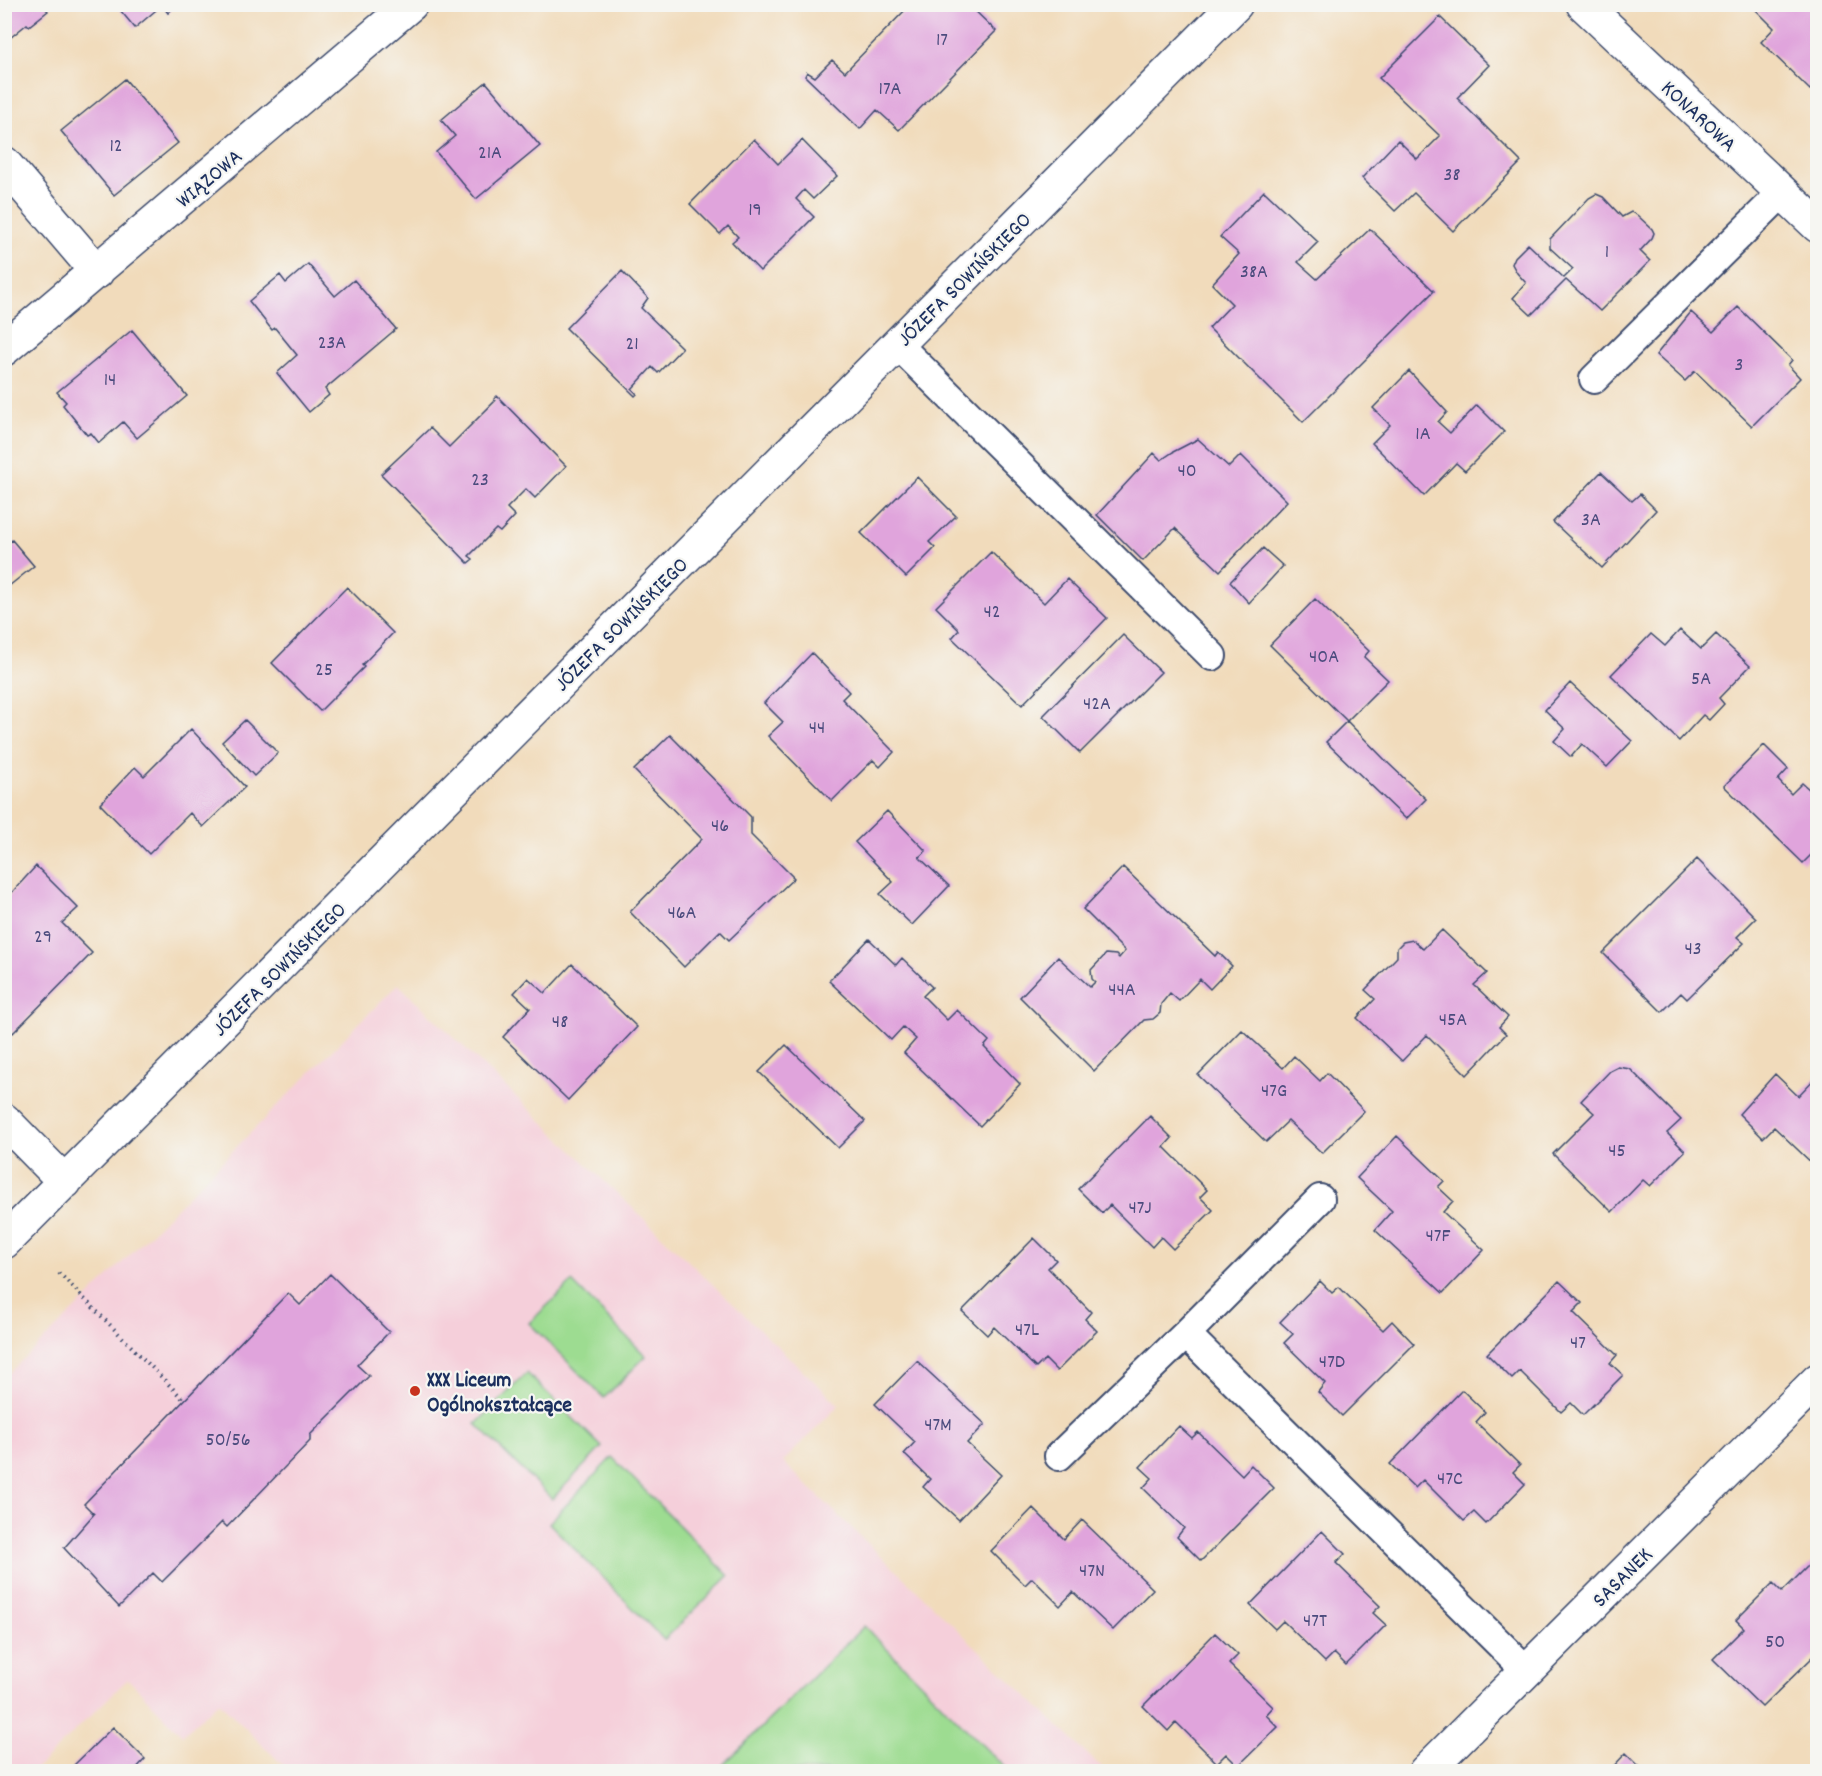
<svg xmlns="http://www.w3.org/2000/svg" width="1822" height="1776" font-family="Dekko,sans-serif">
  <style>
    .built { fill: #f5cfda }
    .green { fill: #9ddc91; stroke: #5c8678; stroke-width: 1.5 }
    .building { fill: #e0a4dc }
    .lines { fill: none; stroke-linecap: round; stroke-linejoin: round }
    .service-casing { stroke: #3b496c; stroke-width: 32 }
    .minor-casing { stroke: #3b496c; stroke-width: 36 }
    .path { stroke: #3b496c; stroke-width: 4; stroke-dasharray: 1.5 4.5; stroke-linecap: butt }
    .service { stroke: #fff; stroke-width: 28 }
    .minor { stroke: #fff; stroke-width: 33 }
    .poi-dot { fill: #c8321e; stroke: #f6f6f2; stroke-width: 2 }
    .labels { text-anchor: middle; stroke-width: 4.5; stroke-linejoin: round; paint-order: stroke }
    .number-label { font-size: 20px; fill: #4c4c7e }
    .street-label { font-size: 22px; fill: #1b2f5e; stroke: #f6f6f2 }
    .poi-label { font-size: 22px; font-weight: bold; fill: #1b2f5e; stroke: #f6f6f2; text-anchor: start }
  </style>
  <rect width="100%" height="100%" fill="#f6f6f2"/>
  <filter id="ink" filterUnits="userSpaceOnUse"><feTurbulence type="fractalNoise" baseFrequency=".0167" numOctaves="2"/><feDisplacementMap in="SourceGraphic" scale="12" xChannelSelector="R" yChannelSelector="G"/><feConvolveMatrix kernelMatrix="1 2 1 2 8 2 1 2 1" color-interpolation-filters="sRGB"/></filter>
  <filter id="wash" filterUnits="userSpaceOnUse"><feTurbulence type="fractalNoise" baseFrequency=".008" numOctaves="4" result="noise"/><feDisplacementMap in="SourceGraphic" scale="24" xChannelSelector="R" yChannelSelector="G"/><feGaussianBlur stdDeviation="1.35" result="paint"/><feColorMatrix in="noise" values="0 0 0 0 0 0 0 0 0 0 0 0 0 0 0 0 0 1.4 0 .05"/><feComposite in="paint" operator="in"/></filter>
  <g filter="url(#wash)">
    <rect width="100%" height="100%" fill="#f1dbbb"/>
    <path class="built" d="M 398,984 L 839,1405 L 783,1462 L 1105,1771 L 289,1771 L 219,1702 L 182,1735 L 128,1679 L 34,1771 L 5,1772 L 5,1377 L 85,1300 Z"/>
    <path class="green" d="M 572,1282 L 646,1356 L 604,1398 L 529,1323 Z
      M 527,1373 L 602,1447 L 552,1499 L 476,1424 Z
      M 612,1457 L 729,1576 L 664,1640 L 549,1523 Z
      M 864,1626 L 1008,1771 L 717,1771 Z"/>
    <g id="blocks">
      <path class="building" d="M 4,4 L 52,4 L 46,9 L 48,11 L 29,26 L 27,24 L 4,43 Z
        M 115,4 L 177,4 L 168,13 L 162,5 L 135,28 Z
        M 911,4 L 968,4 L 996,31 L 899,130 L 877,110 L 860,129 L 805,76 L 807,72 L 815,77 L 832,60 L 845,72 Z
        M 1750,4 L 1818,4 L 1818,82 L 1810,90 L 1761,42 L 1774,28 Z
        M 1440,17 L 1489,65 L 1457,98 L 1521,162 L 1453,231 L 1414,193 L 1395,211 L 1362,178 L 1398,140 L 1417,159 L 1440,136 L 1379,78 Z
        M 125,79 L 178,143 L 114,195 L 61,131 Z
        M 486,82 L 540,146 L 476,199 L 436,152 L 455,136 L 441,120 Z
        M 754,139 L 778,164 L 802,140 L 837,176 L 813,199 L 804,190 L 796,199 L 814,217 L 760,271 L 732,242 L 738,237 L 728,226 L 720,234 L 690,204 Z
        M 1264,191 L 1318,242 L 1298,262 L 1317,279 L 1370,229 L 1434,291 L 1303,422 L 1209,328 L 1232,304 L 1212,284 L 1239,254 L 1220,237 Z
        M 1596,194 L 1603,197 L 1622,217 L 1631,212 L 1637,215 L 1652,229 L 1654,233 L 1652,238 L 1640,251 L 1650,261 L 1600,311 L 1566,280 L 1531,315 L 1513,298 L 1526,283 L 1517,273 L 1512,264 L 1515,257 L 1528,244 L 1564,278 L 1573,269 L 1550,248 L 1550,239 L 1589,198 Z
        M 308,264 L 335,296 L 354,280 L 396,329 L 325,389 L 329,395 L 309,412 L 277,373 L 297,355 L 275,328 L 272,330 L 249,301 L 280,275 L 286,283 Z
        M 622,271 L 648,298 L 641,308 L 682,348 L 658,373 L 652,367 L 632,389 L 637,394 L 635,396 L 566,328 Z
        M 1738,307 L 1792,360 L 1788,365 L 1800,378 L 1752,426 L 1695,371 L 1685,381 L 1656,355 L 1691,312 L 1713,332 Z
        M 132,330 L 187,396 L 137,438 L 123,422 L 99,443 L 91,433 L 87,435 L 63,405 L 66,402 L 57,392 Z
        M 1409,371 L 1447,412 L 1438,422 L 1450,433 L 1477,405 L 1504,432 L 1465,471 L 1456,463 L 1424,496 L 1372,443 L 1390,425 L 1373,408 Z
        M 497,396 L 566,466 L 535,498 L 526,489 L 507,508 L 515,516 L 500,532 L 496,529 L 469,556 L 473,559 L 468,563 L 381,474 L 430,428 L 449,447 L 495,401 L 494,399 Z
        M 1198,439 L 1229,467 L 1241,455 L 1287,501 L 1220,571 L 1175,528 L 1143,561 L 1097,515 L 1154,453 L 1161,460 L 1173,452 Z
        M 1601,472 L 1632,501 L 1640,494 L 1656,510 L 1602,568 L 1553,522 Z
        M 917,477 L 956,516 L 929,542 L 935,548 L 906,577 L 861,533 Z
        M 12,540 L 34,566 L 4,590 L 4,547 Z
        M 1263,548 L 1283,566 L 1249,603 L 1230,582 Z
        M 991,552 L 1044,603 L 1067,579 L 1107,618 L 1022,705 L 952,638 L 959,630 L 936,607 Z
        M 347,587 L 393,633 L 362,665 L 364,667 L 320,711 L 272,663 Z
        M 1315,599 L 1369,651 L 1364,657 L 1388,680 L 1347,721 L 1389,764 L 1426,799 L 1406,819 L 1326,742 L 1347,721 L 1270,645 Z
        M 1680,630 L 1701,649 L 1716,634 L 1750,666 L 1719,698 L 1724,704 L 1709,720 L 1703,715 L 1679,741 L 1611,675 L 1651,634 L 1665,646 Z
        M 1123,635 L 1161,672 L 1080,753 L 1043,716 Z
        M 812,653 L 849,692 L 842,699 L 894,752 L 880,767 L 873,760 L 832,801 L 768,736 L 783,722 L 764,703 Z
        M 1570,683 L 1632,741 L 1607,767 L 1582,744 L 1571,757 L 1554,741 L 1565,729 L 1545,710 Z
        M 245,720 L 278,753 L 254,776 L 222,742 Z
        M 191,729 L 245,787 L 203,827 L 190,813 L 149,854 L 100,804 L 135,767 L 144,776 Z
        M 670,735 L 751,817 L 751,835 L 794,878 L 729,940 L 720,931 L 684,967 L 630,912 L 702,839 L 634,770 Z
        M 1764,745 L 1788,769 L 1778,780 L 1791,794 L 1802,783 L 1810,790 L 1818,783 L 1818,848 L 1803,863 L 1724,786 Z
        M 887,811 L 926,851 L 919,857 L 949,886 L 912,925 L 880,894 L 893,882 L 855,842 Z
        M 1697,859 L 1756,918 L 1737,937 L 1744,943 L 1687,999 L 1681,993 L 1662,1012 L 1603,953 Z
        M 36,866 L 78,908 L 62,923 L 92,953 L 13,1033 L 4,1025 L 4,901 Z
        M 1123,867 L 1215,956 L 1218,952 L 1232,966 L 1210,989 L 1200,979 L 1179,1001 L 1170,993 L 1161,1004 L 1160,1013 L 1153,1019 L 1144,1020 L 1094,1071 L 1020,997 L 1058,957 L 1090,987 L 1095,982 L 1092,979 L 1091,970 L 1106,954 L 1116,955 L 1119,958 L 1125,951 L 1083,909 Z
        M 1442,930 L 1487,973 L 1474,985 L 1508,1017 L 1499,1027 L 1506,1034 L 1467,1075 L 1427,1035 L 1402,1061 L 1357,1018 L 1375,999 L 1365,990 L 1397,957 L 1397,948 L 1403,942 L 1413,940 L 1423,949 Z
        M 869,939 L 896,965 L 902,958 L 932,987 L 923,996 L 947,1020 L 957,1010 L 989,1041 L 984,1047 L 1020,1084 L 980,1126 L 904,1053 L 916,1039 L 903,1027 L 891,1040 L 829,981 Z
        M 572,964 L 637,1027 L 568,1100 L 503,1037 L 530,1008 L 514,993 L 528,978 L 545,993 Z
        M 1242,1030 L 1283,1068 L 1294,1056 L 1320,1081 L 1327,1073 L 1364,1111 L 1322,1153 L 1288,1121 L 1266,1142 L 1198,1075 Z
        M 786,1045 L 865,1121 L 838,1148 L 759,1072 Z
        M 1618,1067 L 1630,1069 L 1681,1120 L 1667,1133 L 1685,1151 L 1650,1186 L 1643,1180 L 1612,1212 L 1553,1154 L 1594,1113 L 1581,1101 L 1610,1071 Z
        M 1775,1074 L 1798,1096 L 1818,1075 L 1818,1169 L 1774,1127 L 1763,1138 L 1739,1114 Z
        M 1150,1116 L 1172,1138 L 1164,1147 L 1207,1190 L 1200,1197 L 1213,1210 L 1173,1249 L 1161,1237 L 1152,1247 L 1110,1205 L 1102,1213 L 1078,1189 Z
        M 1397,1136 L 1444,1181 L 1438,1187 L 1453,1201 L 1443,1212 L 1484,1250 L 1443,1293 L 1375,1230 L 1392,1211 L 1357,1178 Z
        M 1034,1238 L 1056,1260 L 1048,1268 L 1091,1312 L 1085,1319 L 1097,1331 L 1057,1371 L 1045,1359 L 1036,1368 L 994,1327 L 987,1335 L 962,1311 Z
        M 330,1274 L 389,1332 L 357,1365 L 369,1376 L 310,1435 L 310,1441 L 227,1527 L 222,1522 L 162,1582 L 153,1573 L 119,1607 L 64,1548 L 94,1514 L 84,1504 L 288,1293 L 300,1305 Z
        M 1320,1281 L 1332,1293 L 1339,1287 L 1383,1330 L 1392,1321 L 1414,1344 L 1342,1416 L 1318,1392 L 1325,1383 L 1284,1343 L 1293,1334 L 1280,1322 Z
        M 1559,1281 L 1582,1303 L 1573,1312 L 1617,1355 L 1610,1363 L 1623,1375 L 1583,1415 L 1571,1403 L 1561,1412 L 1520,1371 L 1512,1379 L 1487,1354 Z
        M 917,1361 L 985,1424 L 967,1443 L 1001,1475 L 959,1520 L 923,1487 L 930,1479 L 904,1454 L 915,1442 L 875,1404 Z
        M 1462,1390 L 1485,1412 L 1476,1422 L 1520,1465 L 1513,1472 L 1525,1484 L 1486,1524 L 1474,1512 L 1464,1521 L 1423,1480 L 1415,1488 L 1390,1464 Z
        M 1179,1426 L 1192,1438 L 1198,1432 L 1242,1475 L 1251,1465 L 1274,1488 L 1201,1561 L 1177,1537 L 1184,1528 L 1143,1488 L 1152,1478 L 1140,1467 Z
        M 1033,1508 L 1064,1539 L 1082,1520 L 1153,1589 L 1113,1630 L 1073,1592 L 1060,1606 L 1032,1578 L 1025,1585 L 991,1551 Z
        M 1322,1531 L 1345,1554 L 1336,1563 L 1380,1606 L 1373,1613 L 1386,1625 L 1346,1665 L 1334,1653 L 1325,1662 L 1283,1621 L 1275,1629 L 1250,1605 Z
        M 1816,1558 L 1818,1652 L 1762,1707 L 1713,1659 L 1744,1628 L 1736,1620 L 1773,1583 L 1782,1592 Z
        M 1215,1633 L 1238,1655 L 1229,1664 L 1273,1707 L 1266,1715 L 1278,1727 L 1238,1766 L 1226,1754 L 1217,1763 L 1176,1722 L 1168,1731 L 1143,1706 Z
        M 113,1727 L 145,1759 L 133,1772 L 78,1772 L 73,1766 Z
        M 1626,1753 L 1645,1772 L 1608,1772 Z"/>
    </g>
  </g>
  <g filter="url(#ink)">
    <use href="#blocks" fill-opacity="0" stroke="#3b496c" stroke-width="1.5"/>
    <g class="lines">
      <g class="service-casing">
        <path id="service" d="M 897,344 L 1212,656
          M 1594,379 L 1782,193
          M 1186,1334 L 1526,1670
          M 1059,1456 L 1186,1334 L 1320,1199"/>
      </g>
      <g class="minor-casing">
        <path id="minor" d="M 1583,4 L 1818,226
          M 4,163 L 97,272
          M 4,349 L 411,4
          M 4,1120 L 65,1182
          M 4,1242 L 1236,4
          M 1425,1772 L 1818,1380"/>
      </g>
      <path class="path" d="M 59,1273 L 184,1400"/>
      <use href="#service" class="service"/>
      <use href="#minor" class="minor"/>
    </g>
  </g>
  <circle class="poi-dot" cx="415" cy="1391" r="6"/>
  <g class="labels">
    <g class="number-label">
      <text x="942" y="45">17</text>
      <text x="890" y="94">17A</text>
      <text x="116" y="151">12</text>
      <text x="490" y="158">21A</text>
      <text x="1452" y="180">38</text>
      <text x="755" y="215">19</text>
      <text x="1607" y="257">1</text>
      <text x="1254" y="277">38A</text>
      <text x="332" y="348">23A</text>
      <text x="632" y="349">21</text>
      <text x="1739" y="370">3</text>
      <text x="110" y="385">14</text>
      <text x="1423" y="439">1A</text>
      <text x="1187" y="476">40</text>
      <text x="480" y="485">23</text>
      <text x="1591" y="525">3A</text>
      <text x="992" y="617">42</text>
      <text x="1324" y="662">40A</text>
      <text x="324" y="675">25</text>
      <text x="1701" y="684">5A</text>
      <text x="1097" y="709">42A</text>
      <text x="817" y="733">44</text>
      <text x="720" y="831">46</text>
      <text x="682" y="918">46A</text>
      <text x="43" y="942">29</text>
      <text x="1693" y="954">43</text>
      <text x="1122" y="995">44A</text>
      <text x="1453" y="1025">45A</text>
      <text x="560" y="1027">48</text>
      <text x="1274" y="1096">47G</text>
      <text x="1617" y="1156">45</text>
      <text x="1140" y="1213">47J</text>
      <text x="1438" y="1241">47F</text>
      <text x="1027" y="1335">47L</text>
      <text x="1578" y="1348">47</text>
      <text x="1332" y="1367">47D</text>
      <text x="938" y="1430">47M</text>
      <text x="228" y="1445">50/56</text>
      <text x="1450" y="1484">47C</text>
      <text x="1092" y="1576">47N</text>
      <text x="1315" y="1626">47T</text>
      <text x="1775" y="1647">50</text>
    </g>
    <g class="street-label">
      <text transform="translate(1700 115) rotate(43)" y="8">KONAROWA</text>
      <text transform="translate(208 177) rotate(-40)" y="8">WIĄZOWA</text>
      <text transform="translate(963 278) rotate(-45)" y="8">JÓZEFA SOWIŃSKIEGO</text>
      <text transform="translate(620 623) rotate(-45)" y="8">JÓZEFA SOWIŃSKIEGO</text>
      <text transform="translate(278 968) rotate(-45)" y="8">JÓZEFA SOWIŃSKIEGO</text>
      <text transform="translate(1621 1576) rotate(-45)" y="8">SASANEK</text>
    </g>
    <g class="poi-label">
      <text x="427" y="1386">XXX Liceum<tspan x="427" dy="25">Ogólnokształcące</tspan></text>
    </g>
  </g>
  <rect width="1822" height="1776" fill="none" stroke="#f6f6f2" stroke-width="24"/>
</svg>
